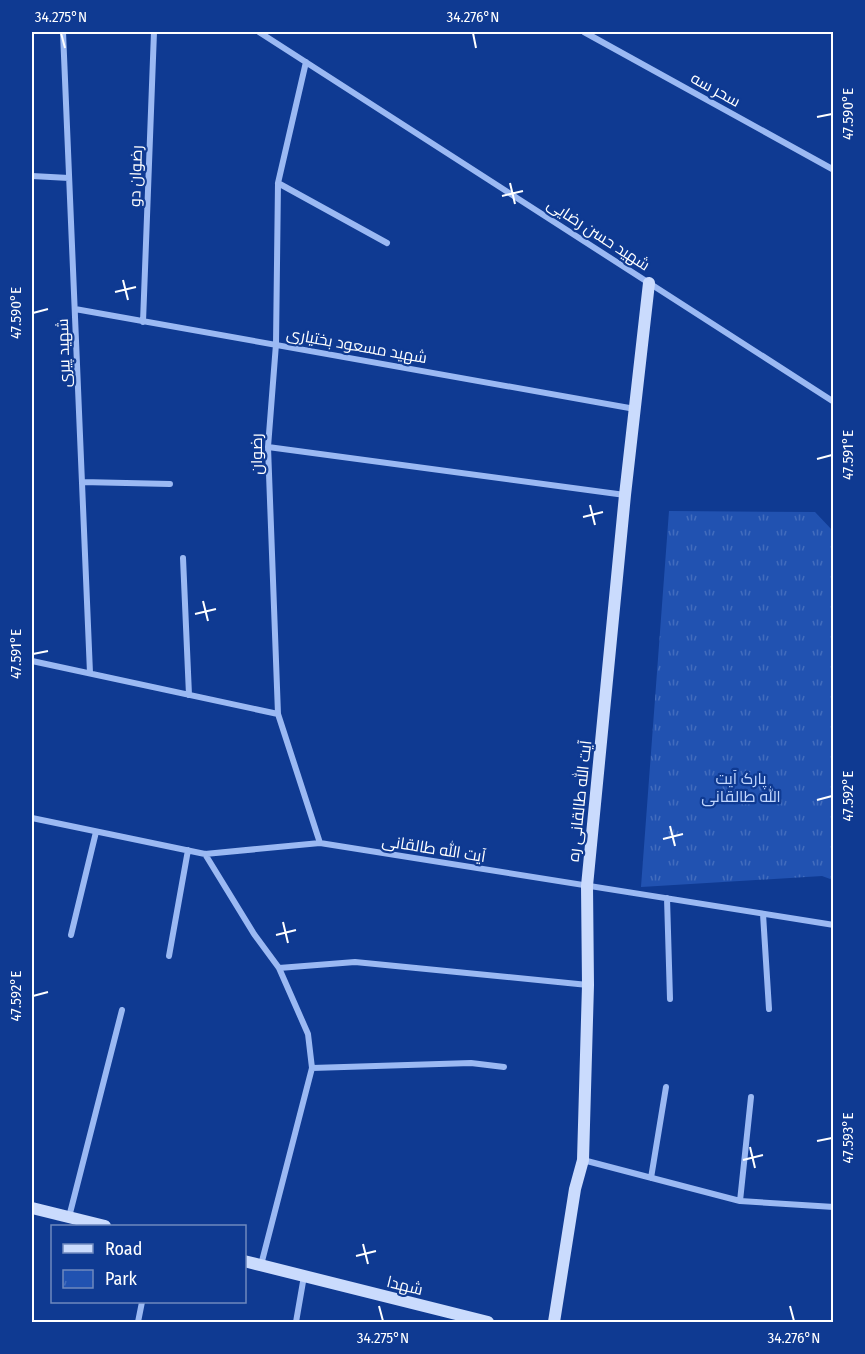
<svg xmlns="http://www.w3.org/2000/svg" width="865" height="1354" font-family="'Fira Sans Condensed',Cairo,sans-serif">
  <style>
    .park { fill: url(#park-tufts) }
    .lines { fill: none; stroke-linecap: round; stroke-linejoin: round }
    .street { stroke: #9bb9f3; stroke-width: 6 }
    .secondary { stroke: #cadbfd; stroke-width: 12 }
    .ticks { fill: none; stroke: #fff; stroke-width: 2 }
    .labels { text-anchor: middle; stroke-width: 4.5; stroke-linejoin: round; paint-order: stroke }
    .street-label { font-size: 16px; fill: #fff; stroke: #0f3a92 }
    .park-label { font-size: 16px; fill: #c2d7fe; stroke: #0f3a92 }
    .neatline { fill: none; stroke: #fff; stroke-width: 2 }
    .ticks-label { font-size: 15px; text-anchor: middle; fill: #fff }
  </style>
  <defs>
    <pattern id="park-tufts" width="24" height="20" patternUnits="userSpaceOnUse" patternTransform="scale(1.5)"><rect width="24" height="20" fill="#2152b1"/><path d="M3 7l-1-3M5 7V3M7 7l1-3M15 17l-1-3M17 17v-4M19 17l1-3" fill="none" stroke="#426cbd"/></pattern>
  </defs>
  <rect width="100%" height="100%" fill="#0f3a92"/>
  <path class="park" d="M 669,511 L 815,512 L 833,531 L 833,880 L 822,876 L 641,887 Z"/>
  <g class="lines">
    <path class="street" d="M 63,32 L 90,673
      M 259,32 L 834,402
      M 584,32 L 834,170
      M 306,62 L 278,183 L 276,344 L 268,447 L 278,714 L 320,843
      M 32,176 L 69,178
      M 278,183 L 387,243
      M 75,309 L 635,409
      M 143,322 L 154,32
      M 268,447 L 625,495
      M 82,482 L 170,484
      M 183,558 L 189,695
      M 32,661 L 278,714
      M 32,818 L 205,854 L 320,843 L 834,925
      M 205,854 L 254,934 L 279,968 L 308,1034 L 312,1068 L 261,1265
      M 667,898 L 670,999
      M 763,914 L 769,1009
      M 71,935 L 96,832
      M 169,956 L 188,850
      M 279,968 L 355,962 L 588,985
      M 312,1068 L 471,1063 L 504,1067
      M 583,1160 L 740,1201 L 834,1207
      M 651,1178 L 666,1087
      M 740,1201 L 751,1097
      M 69,1217 L 122,1010
      M 138,1322 L 142,1302
      M 296,1322 L 304,1276"/>
    <path class="secondary" d="M 32,1208 L 105,1226
      M 244,1261 L 488,1322
      M 554,1322 L 575,1189 L 583,1160 L 588,985 L 587,886 L 625,495 L 649,283"/>
  </g>
  <path class="ticks" d="M 61,33 L 65,48M 473,33 L 476,48M 817,117 L 832,114M 510,183 L 515,204M 502,196 L 523,191M 123,280 L 128,300M 115,292 L 136,287M 33,313 L 48,309M 817,459 L 832,455M 590,505 L 595,525M 583,517 L 603,512M 203,601 L 208,621M 195,614 L 216,609M 33,654 L 48,651M 817,800 L 832,796M 670,826 L 675,846M 663,839 L 683,834M 283,922 L 288,943M 276,935 L 296,930M 33,996 L 48,992M 817,1141 L 832,1138M 750,1147 L 755,1168M 743,1160 L 763,1155M 363,1244 L 368,1264M 356,1256 L 376,1251M 379,1306 L 383,1321M 790,1306 L 794,1321"/>
  <g class="labels">
    <g class="street-label">
      <text transform="translate(716 89) rotate(29)" y="6">سحر سه</text>
      <text transform="translate(135 176) rotate(-88)" y="6">رضوان دو</text>
      <text transform="translate(599 234) rotate(33)" y="6">شهید حسن رضایی</text>
      <text transform="translate(357 345) rotate(10)" y="6">شهید مسعود بختیاری</text>
      <text transform="translate(63 353) rotate(-92)" y="6">شهید پیری</text>
      <text transform="translate(256 454) rotate(-90)" y="6">رضوان</text>
      <text transform="translate(579 801) rotate(-84)" y="6">آیت الله طالقانی ره</text>
      <text transform="translate(434 848) rotate(9)" y="6">آیت الله طالقانی</text>
      <text transform="translate(405 1285) rotate(14)" y="6">شهدا</text>
    </g>
    <g class="park-label">
      <text x="741" y="784">پارک آیت<tspan x="741" dy="18">الله طالقانی</tspan></text>
    </g>
  </g>
  <rect width="865" height="1354" fill="none" stroke="#0f3a92" stroke-width="66"/>
  <rect x="51" y="1225" width="195" height="78" fill="#0f3a92" stroke="#6f89be" stroke-width="1.5"/>
  <rect x="63" y="1244" width="30" height="9" fill="#cadbfd" stroke="#6f89be" stroke-width="1.5"/>
  <text x="105" y="1255" font-size="18" fill="#ffffff">Road</text>
  <rect x="63" y="1270" width="30" height="18" fill="url(#park-tufts)" stroke="#6f89be" stroke-width="1.5"/>
  <text x="105" y="1285" font-size="18" fill="#ffffff">Park</text>
  <rect x="33" y="33" width="799" height="1288" class="neatline"/>
  <g class="ticks-label">
    <text x="61" y="22">34.275°N</text>
    <text x="473" y="22">34.276°N</text>
    <text transform="translate(848 114) rotate(-90)" y="5">47.590°E</text>
    <text transform="translate(16 313) rotate(-90)" y="5">47.590°E</text>
    <text transform="translate(848 455) rotate(-90)" y="5">47.591°E</text>
    <text transform="translate(16 654) rotate(-90)" y="5">47.591°E</text>
    <text transform="translate(848 796) rotate(-90)" y="5">47.592°E</text>
    <text transform="translate(16 996) rotate(-90)" y="5">47.592°E</text>
    <text transform="translate(848 1138) rotate(-90)" y="5">47.593°E</text>
    <text x="383" y="1343">34.275°N</text>
    <text x="794" y="1343">34.276°N</text>
  </g>
</svg>
